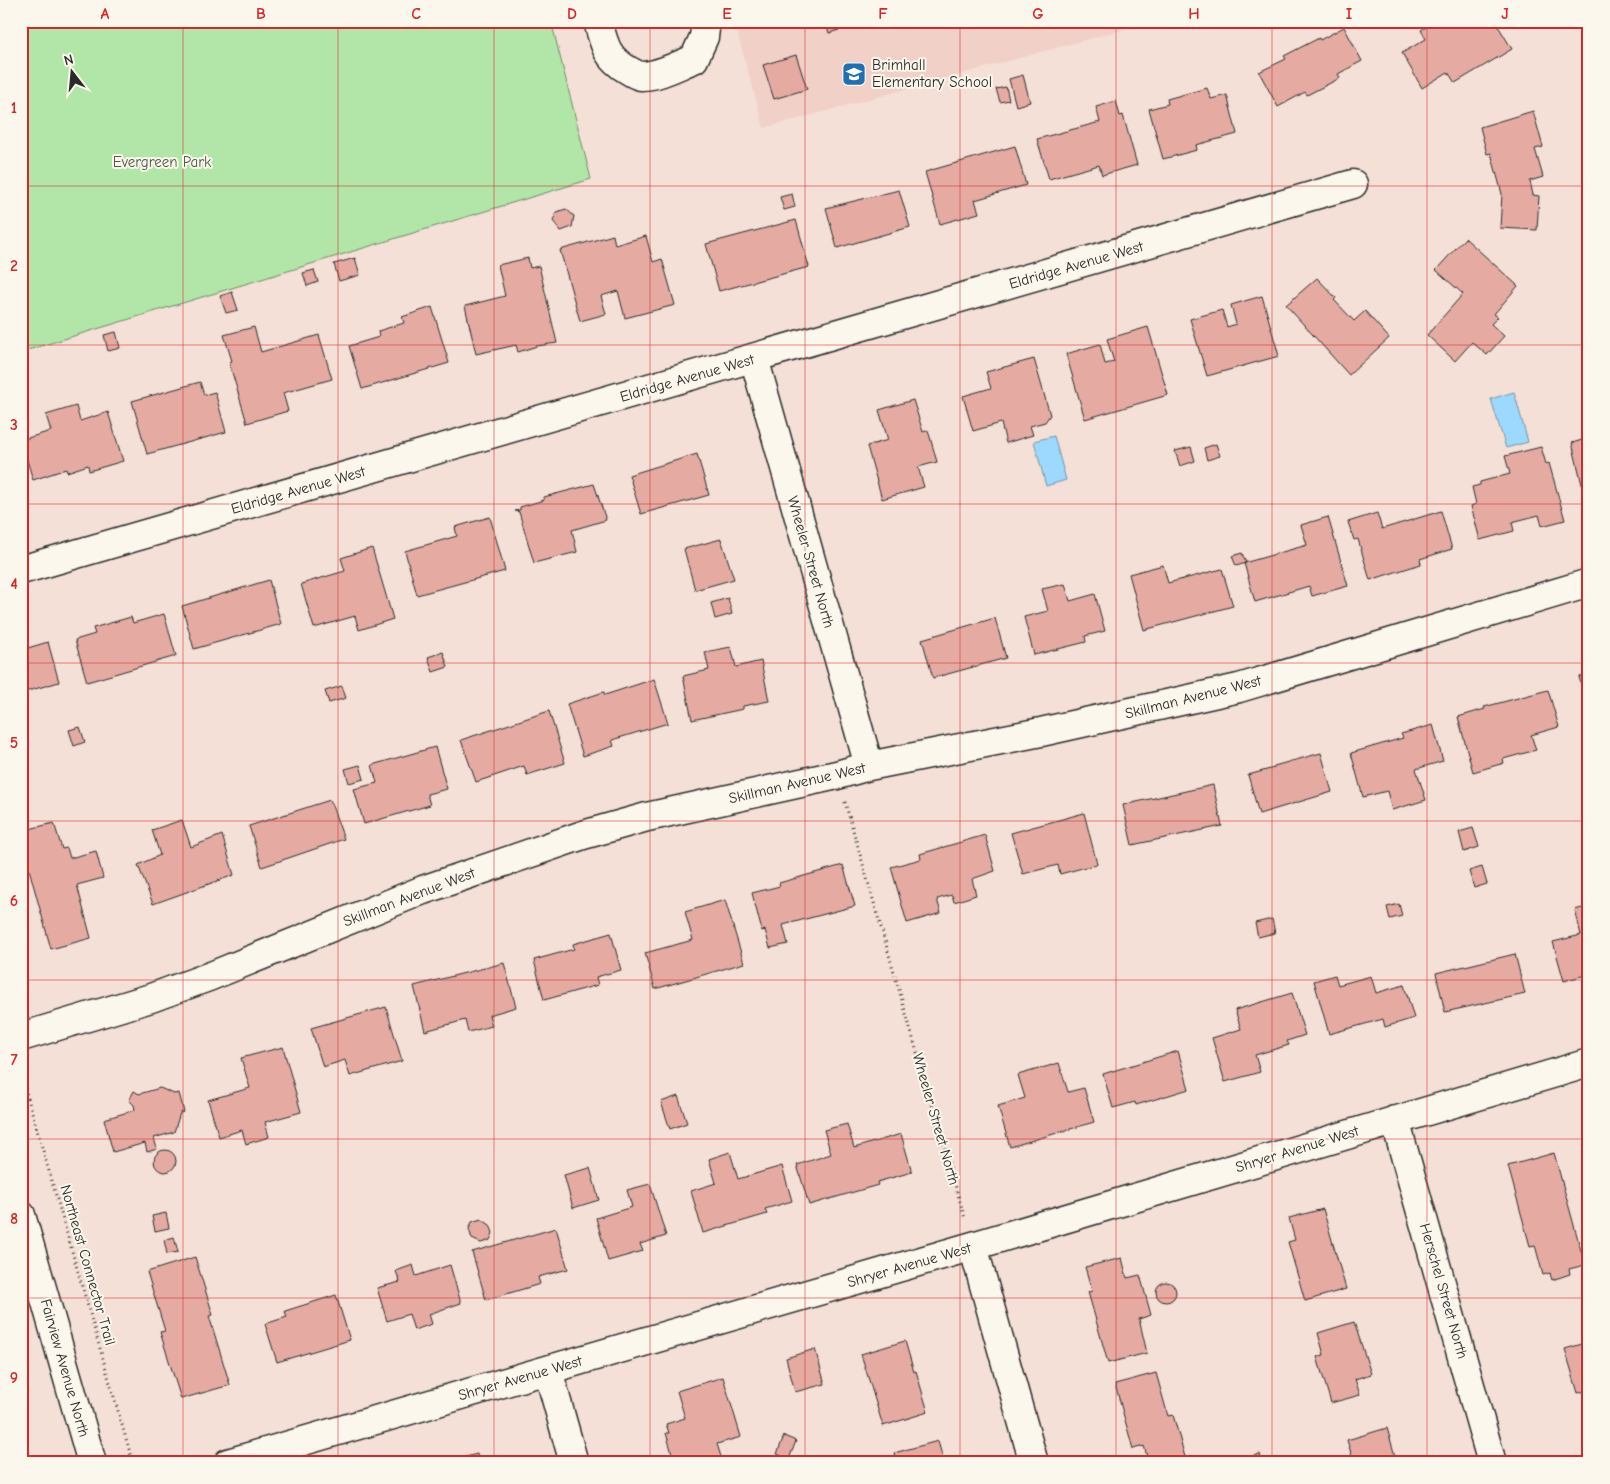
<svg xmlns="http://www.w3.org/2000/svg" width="1610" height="1484" font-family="'Comic Neue',sans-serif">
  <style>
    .built { fill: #f0d0c7 }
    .green { fill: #b1e6a8; stroke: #6e886a }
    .water { fill: #9dd9fe; stroke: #6f93aa }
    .building { fill: #e5aba3; stroke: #2b2b2b }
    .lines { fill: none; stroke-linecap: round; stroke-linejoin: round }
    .minor-casing { stroke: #2b2b2b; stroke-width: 31 }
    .path { stroke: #2b2b2b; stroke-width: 3; stroke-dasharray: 1 4; stroke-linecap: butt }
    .minor { stroke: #fbf7ec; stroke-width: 28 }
    .grid { fill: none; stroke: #d62828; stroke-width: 1; stroke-opacity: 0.55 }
    .labels { text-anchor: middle; stroke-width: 4; stroke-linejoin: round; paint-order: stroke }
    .poi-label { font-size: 15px; fill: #2b2b2b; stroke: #fbf7ec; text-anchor: start }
    .park-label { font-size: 15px; fill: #4c5a4a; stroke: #fbf7ec }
    .street-label { font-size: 15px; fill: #2b2b2b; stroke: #fbf7ec }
    .neatline { fill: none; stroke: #d62828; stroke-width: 2 }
    .grid-label { font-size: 16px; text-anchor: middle; font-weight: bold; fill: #d62828 }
  </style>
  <rect width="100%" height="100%" fill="#f4e0d6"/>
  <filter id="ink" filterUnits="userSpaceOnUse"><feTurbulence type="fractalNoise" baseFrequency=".02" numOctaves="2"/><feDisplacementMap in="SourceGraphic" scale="10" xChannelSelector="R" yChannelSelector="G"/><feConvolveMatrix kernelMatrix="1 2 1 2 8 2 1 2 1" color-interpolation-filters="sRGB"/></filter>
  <g filter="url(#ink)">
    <path class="built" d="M 734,21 L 1154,21 L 764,128 Z"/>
    <path class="green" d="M 21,21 L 551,21 L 591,179 L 21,352 Z"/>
    <path class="water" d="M 1514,392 L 1528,442 L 1506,448 L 1491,399 Z
      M 1054,436 L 1066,480 L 1046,486 L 1034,441 Z"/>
    <path class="building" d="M 825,21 L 869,21 L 829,33 Z
      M 1441,21 L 1464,21 L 1465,24 L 1470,21 L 1495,21 L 1512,49 L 1455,83 L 1448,72 L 1422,88 L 1402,53 L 1426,39 L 1421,30 L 1434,23 L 1435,25 Z
      M 1344,27 L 1362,61 L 1338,74 L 1340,78 L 1307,95 L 1305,92 L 1278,107 L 1259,72 L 1286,59 L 1284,56 L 1319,38 L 1320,40 Z
      M 796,55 L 807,89 L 774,99 L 763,65 Z
      M 1023,75 L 1030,102 L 1016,106 L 1009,79 Z
      M 1006,87 L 1009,100 L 1000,102 L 996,89 Z
      M 1207,88 L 1211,99 L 1227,95 L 1237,134 L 1196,145 L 1197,150 L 1163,159 L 1149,109 L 1168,104 L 1167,99 Z
      M 1116,101 L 1120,116 L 1123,115 L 1137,165 L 1102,175 L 1099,165 L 1049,179 L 1037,139 L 1100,122 L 1096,107 Z
      M 1533,111 L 1543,147 L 1535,149 L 1543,177 L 1530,181 L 1533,195 L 1539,196 L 1537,230 L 1500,228 L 1502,194 L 1491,153 L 1487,154 L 1480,127 Z
      M 1015,146 L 1026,185 L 975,200 L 979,213 L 940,224 L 925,172 Z
      M 899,190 L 910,227 L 837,248 L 826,208 Z
      M 792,194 L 795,207 L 784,210 L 780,197 Z
      M 566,209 L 574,216 L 572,227 L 561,231 L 553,221 L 556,212 Z
      M 796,220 L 809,267 L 719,291 L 706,244 Z
      M 613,235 L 615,245 L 646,236 L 653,262 L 662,259 L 675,305 L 625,318 L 618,291 L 601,296 L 606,314 L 580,321 L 560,250 Z
      M 1465,238 L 1518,286 L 1494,314 L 1498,317 L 1491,324 L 1504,336 L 1487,355 L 1472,342 L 1455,361 L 1427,335 L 1463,294 L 1436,270 Z
      M 355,258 L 360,275 L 339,281 L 334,264 Z
      M 528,258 L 530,268 L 539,266 L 557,343 L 537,346 L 518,352 L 516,345 L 476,354 L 465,306 L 505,296 L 498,265 Z
      M 314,270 L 318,282 L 307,286 L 303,273 Z
      M 1317,278 L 1336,298 L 1334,300 L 1354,321 L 1365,311 L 1389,338 L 1349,375 L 1286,305 Z
      M 232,292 L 238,310 L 226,313 L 220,296 Z
      M 1262,296 L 1279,356 L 1207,376 L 1190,319 L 1222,310 L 1227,327 L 1236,324 L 1231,305 Z
      M 432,307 L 449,363 L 362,389 L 349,346 L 379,337 L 378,331 L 404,323 L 402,317 Z
      M 254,327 L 261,352 L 319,335 L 332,379 L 283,393 L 288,411 L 247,423 L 229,362 L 232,361 L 224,335 Z
      M 1148,327 L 1168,395 L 1085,419 L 1066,354 L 1100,344 L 1105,364 L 1114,362 L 1107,339 Z
      M 116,332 L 120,348 L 108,351 L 104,335 Z
      M 1034,359 L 1050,415 L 1045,422 L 1030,426 L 1033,435 L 1006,443 L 1001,423 L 973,431 L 963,396 L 991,388 L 986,372 Z
      M 200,382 L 204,395 L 215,392 L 226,432 L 147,454 L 132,401 Z
      M 913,400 L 923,432 L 928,430 L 937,462 L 918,467 L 924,487 L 882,499 L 867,446 L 888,440 L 879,410 Z
      M 76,406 L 80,421 L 108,412 L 123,461 L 89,471 L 88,465 L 67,472 L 66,469 L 33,480 L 21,440 L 51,431 L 46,415 Z
      M 1589,438 L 1589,496 L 1585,497 L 1572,443 Z
      M 1216,444 L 1220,456 L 1207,460 L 1204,448 Z
      M 1191,447 L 1195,461 L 1180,466 L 1175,451 Z
      M 1541,447 L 1546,464 L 1549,463 L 1565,520 L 1542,526 L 1539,515 L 1512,522 L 1514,531 L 1480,540 L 1471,506 L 1476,504 L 1472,487 L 1480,485 L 1480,482 L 1510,474 L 1505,456 Z
      M 697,454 L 709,495 L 641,514 L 629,475 Z
      M 594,484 L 606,520 L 572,530 L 577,552 L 534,563 L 519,512 L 515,511 L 520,510 L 520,507 L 544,500 L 544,497 Z
      M 1441,511 L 1452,549 L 1420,559 L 1421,564 L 1370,580 L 1358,539 L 1354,540 L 1348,522 L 1377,513 L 1382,529 Z
      M 490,517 L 505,571 L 417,595 L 405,551 L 457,536 L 455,527 Z
      M 1328,517 L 1348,586 L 1312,596 L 1309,586 L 1255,602 L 1244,563 L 1307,545 L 1301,525 Z
      M 721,539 L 734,579 L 695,590 L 684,549 Z
      M 372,548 L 393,619 L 359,630 L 355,616 L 314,628 L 301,584 L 345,571 L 341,558 Z
      M 1242,553 L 1246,563 L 1236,566 L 1232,556 Z
      M 1163,565 L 1168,583 L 1222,569 L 1233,606 L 1144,630 L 1129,574 Z
      M 269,580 L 281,624 L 194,649 L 182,606 Z
      M 1065,584 L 1070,601 L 1095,594 L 1105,631 L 1085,636 L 1086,642 L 1034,655 L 1024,617 L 1048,611 L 1042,589 Z
      M 728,598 L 732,614 L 715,619 L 711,603 Z
      M 164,614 L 176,656 L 87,682 L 75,640 L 95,634 L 93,628 L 131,617 L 133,623 Z
      M 995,618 L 1006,658 L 933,678 L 922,639 Z
      M 48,642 L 59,682 L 21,693 L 21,650 Z
      M 731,647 L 736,667 L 761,661 L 769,701 L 743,706 L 743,709 L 692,720 L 683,676 L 709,670 L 705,652 Z
      M 443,652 L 448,667 L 433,672 L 428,657 Z
      M 1589,674 L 1589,710 L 1579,677 Z
      M 654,679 L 668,723 L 612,740 L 614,746 L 583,756 L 567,704 L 604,692 L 605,695 Z
      M 342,686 L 346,698 L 329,703 L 325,691 Z
      M 1548,690 L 1559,727 L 1531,735 L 1536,750 L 1503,759 L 1504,763 L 1473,772 L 1458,717 L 1485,709 L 1484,707 Z
      M 549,711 L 565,763 L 527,775 L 524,766 L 476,782 L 461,740 Z
      M 1433,725 L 1443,761 L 1416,769 L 1426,800 L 1392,810 L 1387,791 L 1363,797 L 1351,753 L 1403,738 L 1401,734 Z
      M 80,727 L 85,742 L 74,746 L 69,730 Z
      M 435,747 L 447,789 L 427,794 L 430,805 L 364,824 L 354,789 L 377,783 L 372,765 Z
      M 1321,753 L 1332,792 L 1259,814 L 1248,775 L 1274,768 L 1274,766 Z
      M 360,765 L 364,779 L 349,783 L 345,769 Z
      M 1213,785 L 1222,826 L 1132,845 L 1123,805 Z
      M 330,800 L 344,839 L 262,867 L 249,826 Z
      M 1084,813 L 1097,864 L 1060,874 L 1058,865 L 1023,874 L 1011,833 Z
      M 182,820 L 191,847 L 222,835 L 234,875 L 153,904 L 138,865 L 160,855 L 152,830 Z
      M 54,823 L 62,849 L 67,848 L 70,858 L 96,851 L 103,878 L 77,885 L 91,938 L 51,949 L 21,840 L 21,831 Z
      M 1473,828 L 1479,847 L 1464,852 L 1459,832 Z
      M 985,835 L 995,871 L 972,879 L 976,895 L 954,902 L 952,895 L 937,899 L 941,913 L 907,923 L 891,867 L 921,859 L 920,854 Z
      M 843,865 L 855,906 L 783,925 L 788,944 L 770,948 L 765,930 L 762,931 L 752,893 L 780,886 L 779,883 Z
      M 1482,867 L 1487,884 L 1474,888 L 1469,871 Z
      M 725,900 L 744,963 L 655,989 L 645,953 L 693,940 L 685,912 Z
      M 1399,904 L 1402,916 L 1390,919 L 1387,907 Z
      M 1589,906 L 1589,974 L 1564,981 L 1553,942 L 1581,935 L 1575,910 Z
      M 1272,919 L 1275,933 L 1258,937 L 1255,923 Z
      M 611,933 L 621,970 L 596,977 L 598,985 L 544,1000 L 534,960 L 574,949 L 573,944 Z
      M 1515,954 L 1525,994 L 1445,1012 L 1436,973 Z
      M 504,963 L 516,1007 L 489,1015 L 492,1026 L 468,1032 L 465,1020 L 425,1031 L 414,986 Z
      M 1335,975 L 1338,985 L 1371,976 L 1376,993 L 1404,985 L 1414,1018 L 1385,1027 L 1383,1019 L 1329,1034 L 1314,981 Z
      M 1292,993 L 1305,1035 L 1287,1041 L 1289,1045 L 1255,1055 L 1260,1072 L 1225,1082 L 1212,1038 L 1241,1029 L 1235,1010 Z
      M 386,1007 L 402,1061 L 350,1076 L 345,1060 L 323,1067 L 311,1028 Z
      M 283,1047 L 301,1112 L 265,1122 L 269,1137 L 246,1144 L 242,1130 L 219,1137 L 208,1100 L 250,1088 L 241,1058 Z
      M 1178,1051 L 1189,1089 L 1136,1105 L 1135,1102 L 1113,1108 L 1103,1074 Z
      M 1059,1063 L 1068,1092 L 1084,1088 L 1094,1122 L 1010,1147 L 998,1106 L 1025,1098 L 1018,1075 Z
      M 160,1088 L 174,1094 L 179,1093 L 184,1112 L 180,1113 L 174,1132 L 154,1138 L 157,1149 L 147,1152 L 145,1143 L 113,1152 L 104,1119 L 135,1110 L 134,1105 L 129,1100 L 134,1091 L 139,1094 Z
      M 678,1096 L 687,1123 L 670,1129 L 661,1102 Z
      M 847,1124 L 854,1148 L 901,1134 L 912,1172 L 877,1182 L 878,1185 L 809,1205 L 797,1165 L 831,1154 L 824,1130 Z
      M154 1161a11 11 0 1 1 22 0a11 11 0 1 1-22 0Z
      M 730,1152 L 738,1179 L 782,1166 L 792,1201 L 765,1209 L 767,1214 L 703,1233 L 691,1191 L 716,1183 L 709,1159 Z
      M 1554,1153 L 1585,1265 L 1569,1269 L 1570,1274 L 1552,1280 L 1550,1273 L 1543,1275 L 1535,1245 L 1530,1246 L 1508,1166 Z
      M 590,1168 L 599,1200 L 573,1208 L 564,1175 Z
      M 650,1184 L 666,1236 L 640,1244 L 643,1251 L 608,1261 L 596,1218 L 632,1207 L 627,1190 Z
      M 1323,1209 L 1346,1289 L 1305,1301 L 1288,1242 L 1295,1240 L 1289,1218 Z
      M 166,1213 L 169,1228 L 155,1231 L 152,1216 Z
      M 481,1219 L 490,1225 L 493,1233 L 490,1240 L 481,1243 L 472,1239 L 469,1229 L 472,1222 Z
      M 556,1228 L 568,1269 L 538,1277 L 540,1284 L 486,1300 L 472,1252 Z
      M 174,1237 L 178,1252 L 167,1254 L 164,1240 Z
      M 195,1257 L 213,1315 L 209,1316 L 230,1385 L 181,1399 L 160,1332 L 165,1331 L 147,1272 Z
      M 1122,1258 L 1127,1278 L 1140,1275 L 1151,1315 L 1139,1319 L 1147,1353 L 1108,1363 L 1088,1292 L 1092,1291 L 1085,1267 Z
      M 413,1265 L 416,1276 L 450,1265 L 461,1303 L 429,1314 L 432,1324 L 414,1330 L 409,1314 L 387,1321 L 377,1288 L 400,1282 L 396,1271 Z
      M1156 1292a10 10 0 1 1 20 0a10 10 0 1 1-20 0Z
      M 336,1295 L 350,1340 L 277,1362 L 265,1324 L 287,1317 L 285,1311 Z
      M 1354,1322 L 1371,1374 L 1355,1379 L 1360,1395 L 1331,1403 L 1317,1357 L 1324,1355 L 1318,1333 Z
      M 905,1341 L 914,1372 L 916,1371 L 928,1412 L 883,1426 L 861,1354 Z
      M 1589,1342 L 1589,1390 L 1578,1393 L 1565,1349 Z
      M 815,1349 L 825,1384 L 795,1392 L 786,1358 Z
      M 1156,1373 L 1168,1416 L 1173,1415 L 1185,1457 L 1164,1463 L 1149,1463 L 1144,1446 L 1133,1449 L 1115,1384 Z
      M 723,1377 L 741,1437 L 717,1444 L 723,1463 L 678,1463 L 677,1460 L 674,1460 L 666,1433 L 669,1433 L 666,1424 L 685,1418 L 677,1391 Z
      M 1387,1428 L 1397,1463 L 1354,1463 L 1347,1440 Z
      M 784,1436 L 796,1441 L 789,1459 L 777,1454 Z
      M 938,1441 L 944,1463 L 896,1463 L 894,1453 Z
      M 477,1454 L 479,1463 L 443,1463 Z
      M 1260,1454 L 1262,1463 L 1247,1463 L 1246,1458 Z"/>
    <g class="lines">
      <g class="minor-casing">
        <path id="minor" d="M 598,21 C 604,44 606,57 628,70 C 632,72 637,76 642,76 C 659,76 678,65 694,59 L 704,37 L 706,21
          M 754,358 L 869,766
          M 21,570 L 1353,184
          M 21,1037 L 151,998 L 211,976 L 423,890 L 583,835 L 647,817 L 837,775 L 869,766 L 1041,732 L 1239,688 L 1589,583
          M 1395,1120 L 1492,1463
          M 21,1215 L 92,1463
          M 973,1246 L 1034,1463
          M 548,1370 L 574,1463
          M 228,1463 L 973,1246 L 1589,1063"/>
      </g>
      <path class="path" d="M 845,802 L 965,1219
        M 21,1074 L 133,1463"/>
      <use href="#minor" class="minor"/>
    </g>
  </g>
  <path class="grid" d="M 183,21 L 183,1463M 338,21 L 338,1463M 494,21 L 494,1463M 650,21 L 650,1463M 805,21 L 805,1463M 960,21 L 960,1463M 1116,21 L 1116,1463M 1272,21 L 1272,1463M 1427,21 L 1427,1463M 21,186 L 1589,186M 21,345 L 1589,345M 21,504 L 1589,504M 21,663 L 1589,663M 21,821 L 1589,821M 21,980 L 1589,980M 21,1139 L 1589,1139M 21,1298 L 1589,1298"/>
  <defs>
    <g id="school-square" transform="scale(1.25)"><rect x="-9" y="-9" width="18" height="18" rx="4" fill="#1f6fb2" stroke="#fbf7ec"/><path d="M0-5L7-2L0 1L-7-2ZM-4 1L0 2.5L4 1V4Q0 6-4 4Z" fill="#fff"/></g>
  </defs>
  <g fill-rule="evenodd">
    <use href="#school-square" x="854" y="74"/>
  </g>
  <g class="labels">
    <g class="poi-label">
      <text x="872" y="70">Brimhall<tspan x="872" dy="17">Elementary School</tspan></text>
    </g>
    <g class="park-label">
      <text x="162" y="167">Evergreen Park</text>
    </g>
    <g class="street-label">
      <text transform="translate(1076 265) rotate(-16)" y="5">Eldridge Avenue West</text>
      <text transform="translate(687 378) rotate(-16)" y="5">Eldridge Avenue West</text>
      <text transform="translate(298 490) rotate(-16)" y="5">Eldridge Avenue West</text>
      <text transform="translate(811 562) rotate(74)" y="5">Wheeler Street North</text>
      <text transform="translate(1193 697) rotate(-14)" y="5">Skillman Avenue West</text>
      <text transform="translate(797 783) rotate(-13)" y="5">Skillman Avenue West</text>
      <text transform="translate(409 897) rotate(-21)" y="5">Skillman Avenue West</text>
      <text transform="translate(936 1119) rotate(74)" y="5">Wheeler Street North</text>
      <text transform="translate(1297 1149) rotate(-17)" y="5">Shryer Avenue West</text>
      <text transform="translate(88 1265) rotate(74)" y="5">Northeast Connector Trail</text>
      <text transform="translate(909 1265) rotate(-16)" y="5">Shryer Avenue West</text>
      <text transform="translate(1444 1291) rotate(74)" y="5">Herschel Street North</text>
      <text transform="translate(65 1368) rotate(74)" y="5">Fairview Avenue North</text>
      <text transform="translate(520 1378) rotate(-16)" y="5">Shryer Avenue West</text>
    </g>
  </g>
  <rect width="1610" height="1484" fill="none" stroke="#fbf7ec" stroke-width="55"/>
  <g transform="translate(72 72) rotate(344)" stroke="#fbf7ec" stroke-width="4" paint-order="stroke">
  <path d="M0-4L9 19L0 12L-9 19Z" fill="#2b2b2b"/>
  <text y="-8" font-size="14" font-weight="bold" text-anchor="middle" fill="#2b2b2b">N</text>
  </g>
  <rect x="28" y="28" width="1554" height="1428" class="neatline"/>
  <g class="grid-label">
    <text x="105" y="19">A</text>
    <text x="261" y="19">B</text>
    <text x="416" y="19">C</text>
    <text x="572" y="19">D</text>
    <text x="727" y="19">E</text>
    <text x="883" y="19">F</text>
    <text x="1038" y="19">G</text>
    <text x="1194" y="19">H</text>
    <text x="1349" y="19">I</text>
    <text x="1505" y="19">J</text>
    <text x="14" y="113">1</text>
    <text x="14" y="271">2</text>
    <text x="14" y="430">3</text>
    <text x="14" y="589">4</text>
    <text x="14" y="748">5</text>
    <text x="14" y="906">6</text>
    <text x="14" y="1065">7</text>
    <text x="14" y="1224">8</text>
    <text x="14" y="1383">9</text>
  </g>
</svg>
